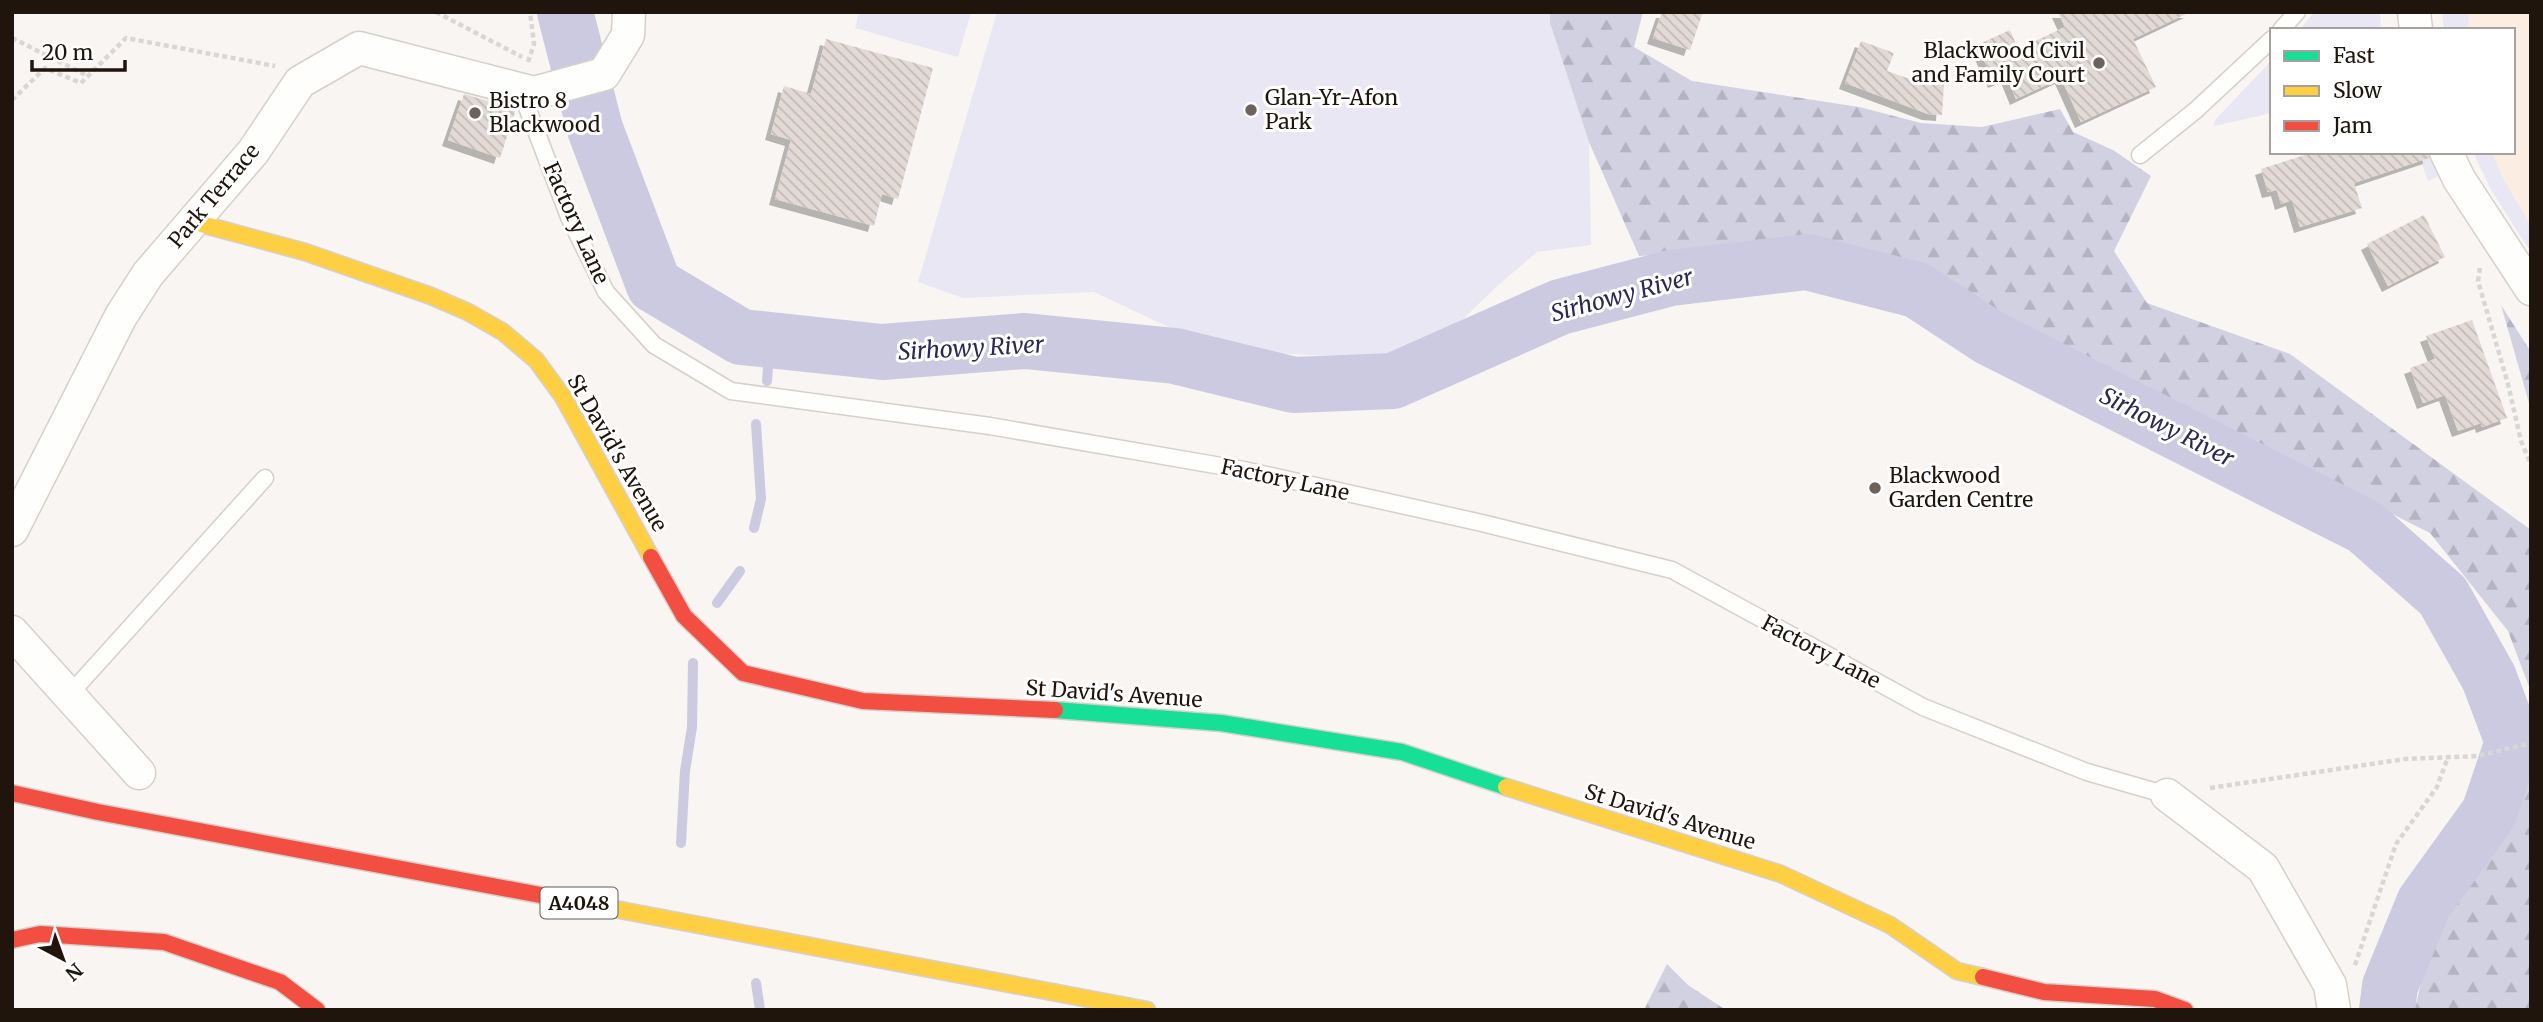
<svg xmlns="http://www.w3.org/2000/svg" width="2543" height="1022" font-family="Merriweather,serif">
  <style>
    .built { fill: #fbede2 }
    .grass { fill: #e9e7f3 }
    .forest { fill: url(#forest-firs) }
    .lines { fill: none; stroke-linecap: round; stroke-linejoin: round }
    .stream { stroke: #cbcae1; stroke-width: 10 }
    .river { stroke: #cbcae1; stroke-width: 56 }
    .building { fill: url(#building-back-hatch); filter: url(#shadow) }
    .lane-casing { stroke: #d7d0ca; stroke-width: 19 }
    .street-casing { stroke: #d7d0ca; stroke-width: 35 }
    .fast-casing { stroke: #d7d0ca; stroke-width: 19 }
    .slow-casing { stroke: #d7d0ca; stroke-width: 19 }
    .jam-casing { stroke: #d7d0ca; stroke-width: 19 }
    .path { stroke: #d9d7d6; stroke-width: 4.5; stroke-dasharray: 5 3.5; stroke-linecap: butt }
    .lane { stroke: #fefefd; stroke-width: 16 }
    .street { stroke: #fefefd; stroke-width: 32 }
    .fast { stroke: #16e098; stroke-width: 16 }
    .slow { stroke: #ffcf43; stroke-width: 16 }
    .jam { stroke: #f24e42; stroke-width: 16 }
    .poi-dot { fill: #6c635c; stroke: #fff; stroke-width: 2.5 }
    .labels { text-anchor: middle; stroke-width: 6; stroke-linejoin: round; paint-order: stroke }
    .shield { fill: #fff; stroke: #635b55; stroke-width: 2 }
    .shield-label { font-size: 19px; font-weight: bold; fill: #20150c }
    .poi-label { font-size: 21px; fill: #20150c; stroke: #fff; text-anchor: start }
    .street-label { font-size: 21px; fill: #20150c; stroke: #fff }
    .water-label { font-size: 23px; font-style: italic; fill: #2c2754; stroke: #fff }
  </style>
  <defs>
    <pattern id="forest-firs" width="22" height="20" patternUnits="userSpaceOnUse" patternTransform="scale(1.75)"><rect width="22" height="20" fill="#d2d1e2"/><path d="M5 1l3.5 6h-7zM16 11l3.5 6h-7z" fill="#b4b3c1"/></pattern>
    <pattern id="building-back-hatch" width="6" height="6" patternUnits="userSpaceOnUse" patternTransform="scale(1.75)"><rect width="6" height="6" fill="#e3dad5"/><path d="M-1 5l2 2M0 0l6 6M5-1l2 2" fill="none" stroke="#c2bab6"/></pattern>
    <filter id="shadow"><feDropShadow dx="-6" dy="6" stdDeviation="0" flood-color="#0004"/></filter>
  </defs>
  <rect width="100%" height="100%" fill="#f8f5f2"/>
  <path class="built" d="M 2469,12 L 2531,12 L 2531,226 L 2503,178 L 2492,152 L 2513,152 L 2513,30 L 2468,30 Z"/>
  <path class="grass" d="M 859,12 L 971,12 L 958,57 L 855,28 Z
    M 997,12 L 1550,12 L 1550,23 L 1589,142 L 1591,245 L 1537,252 L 1496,287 L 1421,360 L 1268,353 L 1192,338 L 1094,292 L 963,298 L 918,282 Z
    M 2315,12 L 2380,12 L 2381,30 L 2299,30 Z
    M 2442,12 L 2469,12 L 2468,30 L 2444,30 Z
    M 2272,60 L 2272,113 L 2214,126 L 2215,120 Z
    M 2418,152 L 2432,152 L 2441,175 L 2428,181 Z
    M 2473,152 L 2492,152 L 2503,178 L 2531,226 L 2531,245 L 2528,248 L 2491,190 Z"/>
  <path class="forest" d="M 1550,12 L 1643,12 L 1634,47 L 1692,81 L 1859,107 L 1921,123 L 1982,127 L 2060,109 L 2073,132 L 2113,150 L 2151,176 L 2114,251 L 2147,303 L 2290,354 L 2531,530 L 2531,692 L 2508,631 L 2430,533 L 2023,328 L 1943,284 L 1822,245 L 1639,256 L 1589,142 L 1550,23 Z
    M 2501,305 L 2531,352 L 2531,410 Z
    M 2531,707 L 2531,1010 L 2409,1010 L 2416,1005 L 2435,920 L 2498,836 L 2527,771 Z
    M 1667,964 L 1688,985 L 1726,1010 L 1644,1010 Z"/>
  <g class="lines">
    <path class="stream" d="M 767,381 L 770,340
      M 754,528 L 761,499 L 756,424
      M 717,603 L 740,571
      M 681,843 L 685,771 L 692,727 L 693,663
      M 756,983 L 760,1010"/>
    <path class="river" d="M 565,12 L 595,129 L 654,285 L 741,337 L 882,352 L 1025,341 L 1175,356 L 1294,385 L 1393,381 L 1560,307 L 1671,278 L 1807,262 L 1917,290 L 1990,338 L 2365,527 L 2443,596 L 2489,678 L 2513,742 L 2489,813 L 2424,903 L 2390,986 L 2387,1010"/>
  </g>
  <path class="building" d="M 1662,12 L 1703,12 L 1690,50 L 1653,38 Z
    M 2058,12 L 2190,12 L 2133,39 L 2156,87 L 2081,122 L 2061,78 L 2016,99 L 2007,77 L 1994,82 L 1977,45 L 2010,30 L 2018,49 L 2065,27 Z
    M 826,39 L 933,68 L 898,199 L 882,194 L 874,226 L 775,199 L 791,140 L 771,134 L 784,86 L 811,94 Z
    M 1861,41 L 1894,53 L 1887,71 L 1921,83 L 1944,84 L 1942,115 L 1928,114 L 1845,83 Z
    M 464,94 L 516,109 L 500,158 L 448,140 Z
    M 2314,152 L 2428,152 L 2429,158 L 2354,183 L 2362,208 L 2300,227 L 2292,200 L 2281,204 L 2277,190 L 2268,192 L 2261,169 Z
    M 2424,215 L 2445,257 L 2388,286 L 2367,244 Z
    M 2472,320 L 2507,418 L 2482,427 L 2481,423 L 2458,431 L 2445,395 L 2423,403 L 2410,368 L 2435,359 L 2426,336 Z"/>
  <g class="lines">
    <g class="lane-casing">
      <path id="lane" d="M 2281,30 L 2297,12
        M 520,89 L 569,217 L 606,292 L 654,345 L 731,391 L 990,426 L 1244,470 L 1482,523 L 1672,570 L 1923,707 L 2087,772 L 2167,795
        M 2140,155 L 2196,110 L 2272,39
        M 69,695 L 265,478"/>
    </g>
    <g class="street-casing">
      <path id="street" d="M 2414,12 L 2416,30
        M 2446,152 L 2459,179 L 2531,289
        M 12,530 L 121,316 L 148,274 L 253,152 L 300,82 L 359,48 L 534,93 L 604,74 L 628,35 L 629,12
        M 12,632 L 139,773
        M 2167,795 L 2263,868 L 2330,985 L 2334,1010"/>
    </g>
    <g class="fast-casing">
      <path id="fast" d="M 1055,710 L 1221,723 L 1402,752 L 1506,787"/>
    </g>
    <g class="slow-casing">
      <path id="slow" d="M 194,222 L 305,252 L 431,296 L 468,312 L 503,332 L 536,360 L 563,397 L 651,557
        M 1506,787 L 1781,874 L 1890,925 L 1957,971 L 1983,977
        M 604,907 L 1147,1010"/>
    </g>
    <g class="jam-casing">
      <path id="jam" d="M 651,557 L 684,616 L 743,673 L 863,701 L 1055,710
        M 12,793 L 98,812 L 604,907
        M 12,940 L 40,934 L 164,942 L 280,982 L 317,1010
        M 1983,977 L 2044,992 L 2155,999 L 2185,1010"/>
    </g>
    <path class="path" d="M 436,12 L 522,57
      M 12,38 L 88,76
      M 528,62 L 534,44 L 530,12
      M 12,100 L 45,68 L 81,83 L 126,38 L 275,66
      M 2480,268 L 2478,281 L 2508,384 L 2521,441 L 2531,465
      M 2210,788 L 2405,759 L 2478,756 L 2531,743
      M 2355,965 L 2396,844 L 2437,787 L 2448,757"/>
    <use href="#lane" class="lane"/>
    <use href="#street" class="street"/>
    <use href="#fast" class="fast"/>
    <use href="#slow" class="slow"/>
    <use href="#jam" class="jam"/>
  </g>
  <g class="poi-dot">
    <circle cx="2099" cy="63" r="7"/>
    <circle cx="1251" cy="110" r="7"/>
    <circle cx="475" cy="113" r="7"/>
    <circle cx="1875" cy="488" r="7"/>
  </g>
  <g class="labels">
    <rect class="shield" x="540.5" y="887.5" width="77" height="31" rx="5"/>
    <g class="shield-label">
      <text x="579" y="910">A4048</text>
    </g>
    <g class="poi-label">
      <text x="2085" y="58" text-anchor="end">Blackwood Civil<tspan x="2085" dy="24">and Family Court</tspan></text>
      <text x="1265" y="105">Glan-Yr-Afon<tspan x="1265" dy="24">Park</tspan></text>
      <text x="489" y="108">Bistro 8<tspan x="489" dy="24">Blackwood</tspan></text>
      <text x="1889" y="483">Blackwood<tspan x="1889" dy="24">Garden Centre</tspan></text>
    </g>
    <g class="street-label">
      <text transform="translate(214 196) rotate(-50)" y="7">Park Terrace</text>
      <text transform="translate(576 223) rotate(66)" y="7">Factory Lane</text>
      <text transform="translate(617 453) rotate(60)" y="7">St David's Avenue</text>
      <text transform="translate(1285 480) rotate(12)" y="7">Factory Lane</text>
      <text transform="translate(1821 652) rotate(28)" y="7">Factory Lane</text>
      <text transform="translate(1114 694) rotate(4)" y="7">St David's Avenue</text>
      <text transform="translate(1670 817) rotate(17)" y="7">St David's Avenue</text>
    </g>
    <g class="water-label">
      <text transform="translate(1622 295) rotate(-15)" y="8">Sirhowy River</text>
      <text transform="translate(971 348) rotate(-3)" y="8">Sirhowy River</text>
      <text transform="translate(2167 427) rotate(27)" y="8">Sirhowy River</text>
    </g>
  </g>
  <rect width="2543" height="1022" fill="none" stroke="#20150c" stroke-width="28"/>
  <rect x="2270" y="28" width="245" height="126" fill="#ffffff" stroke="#a6a19e" stroke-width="2"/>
  <rect x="2284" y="51" width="35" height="10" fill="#16e098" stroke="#a6a19e" stroke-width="2"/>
  <text x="2333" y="63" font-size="21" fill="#20150c">Fast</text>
  <rect x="2284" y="86" width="35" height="10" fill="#ffcf43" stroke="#a6a19e" stroke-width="2"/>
  <text x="2333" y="98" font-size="21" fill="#20150c">Slow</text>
  <rect x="2284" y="121" width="35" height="10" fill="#f24e42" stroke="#a6a19e" stroke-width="2"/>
  <text x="2333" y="133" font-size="21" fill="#20150c">Jam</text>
  <g transform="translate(63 959) rotate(139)" stroke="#ffffff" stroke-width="5" paint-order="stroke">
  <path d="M0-5L12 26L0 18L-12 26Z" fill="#20150c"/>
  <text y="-10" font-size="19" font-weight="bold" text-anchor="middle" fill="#20150c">N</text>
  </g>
  <path d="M32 60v10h93v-10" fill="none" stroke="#20150c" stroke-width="3.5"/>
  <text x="42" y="60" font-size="21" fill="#20150c" stroke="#ffffff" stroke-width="5" paint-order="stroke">20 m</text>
</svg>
